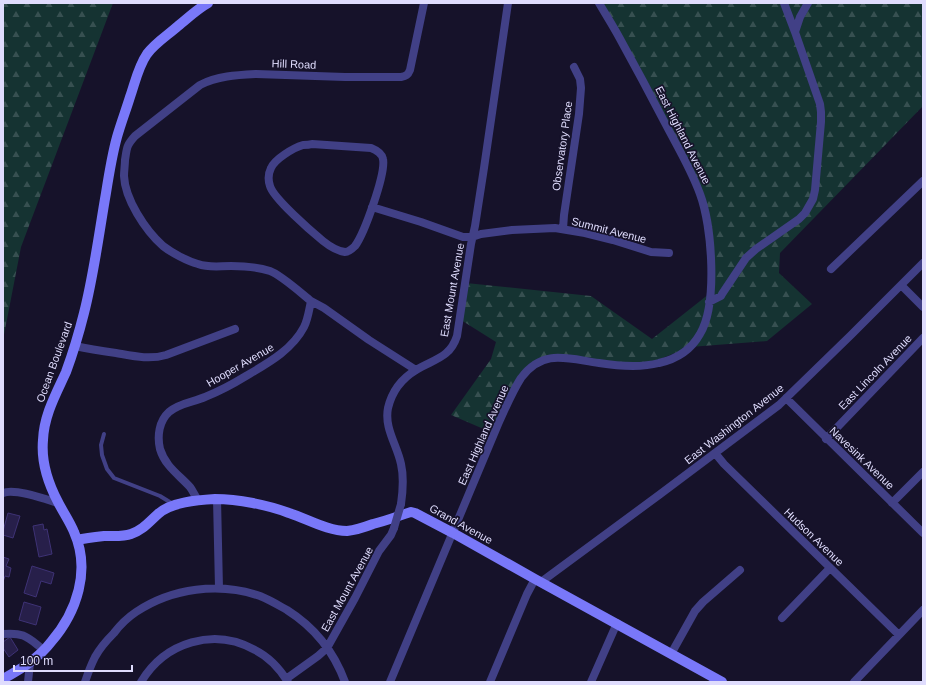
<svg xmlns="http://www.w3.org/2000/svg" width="926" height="685" font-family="Helvetica,sans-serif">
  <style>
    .forest { fill: url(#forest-firs) }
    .building { fill: #271f4a; stroke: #3e3275 }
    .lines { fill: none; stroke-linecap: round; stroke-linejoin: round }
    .lane { stroke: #414086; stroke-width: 4 }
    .street { stroke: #414086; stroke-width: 8 }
    .secondary { stroke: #7978f9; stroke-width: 10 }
    .street-bridge { stroke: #414086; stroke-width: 8 }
    .labels { text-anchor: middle; stroke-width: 3.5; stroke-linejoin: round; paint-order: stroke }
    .street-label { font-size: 11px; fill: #dfdcfd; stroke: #16122a }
  </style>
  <defs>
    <pattern id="forest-firs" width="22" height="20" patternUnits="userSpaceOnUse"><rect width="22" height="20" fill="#153332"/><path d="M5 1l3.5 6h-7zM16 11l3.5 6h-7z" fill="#375051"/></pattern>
  </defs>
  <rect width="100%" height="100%" fill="#16122a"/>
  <path class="forest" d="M 3,3 L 113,3 L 21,247 L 3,340 Z
    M 599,3 L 923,3 L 923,106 L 780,253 L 779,273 L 812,304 L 767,341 L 690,347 L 645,365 L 545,360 L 517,381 L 493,433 L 451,415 L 491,359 L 496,342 L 461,320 L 466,283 L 591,296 L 652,339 L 714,290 L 701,198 Z"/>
  <path class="building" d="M 8,513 L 20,516 L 13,538 L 3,535 L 3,531 Z
    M 43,524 L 44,530 L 47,529 L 52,554 L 39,557 L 33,526 Z
    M 3,557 L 9,559 L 6,566 L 11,568 L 9,577 L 5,576 L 3,582 Z
    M 32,566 L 54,573 L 51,584 L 41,581 L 36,597 L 24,593 Z
    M 24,602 L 41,607 L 36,625 L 19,620 Z
    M 10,637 L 18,650 L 9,657 L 3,648 L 3,642 Z"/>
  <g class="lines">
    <path class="lane" d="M 104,434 L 101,445 L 102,455 L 107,469 L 114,478 L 160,496 L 173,504"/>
    <path class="street" d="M 784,3 L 795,32 L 800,17 L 808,3
      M 312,144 L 371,148 C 376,150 382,153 383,159 C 386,174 364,234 355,246 C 352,249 349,252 345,252 C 337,251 328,245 323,241 C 312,232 273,198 270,186 C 268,180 268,174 271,168 C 275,159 293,148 303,145 C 305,145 309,145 312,144 Z
      M 372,207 L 421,222 L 463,237 L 472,237 L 481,234 L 512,230 L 555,228 L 585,233 L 613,240 L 651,252 L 669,253
      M 563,229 L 564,215 L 579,114 L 581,88 L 580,79 L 574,67
      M 831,269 L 923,181
      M 901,285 L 923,307
      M 311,301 L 324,308 L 369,340 L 416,370
      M 709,302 L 721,296 L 722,294 L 746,258 L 756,249 L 799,219 L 805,213 L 813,199 L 815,190 L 821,122 L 821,112 L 820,104 L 795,32
      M 75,346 C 89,349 102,351 116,353 C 133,356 149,360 166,355 L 235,329
      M 786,398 L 923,533
      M 826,439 L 923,338
      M 715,453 L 724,464 L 899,635
      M 3,493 C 15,488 45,499 58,503
      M 217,499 L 219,588
      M 198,500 C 195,496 193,491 190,487 C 179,475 165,466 160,449 C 157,436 159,421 169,412 C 179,403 194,402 205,397 C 220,391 233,384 246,376 C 268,363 292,350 304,327 C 308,319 309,310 311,301 C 301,293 281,275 270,271 C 258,267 244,266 231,266 C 219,266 209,268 198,264 C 187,261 172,253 163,246 C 145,230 125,199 124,176 C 124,171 125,165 125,160 C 127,148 126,146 135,136 L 200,85 C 217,76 237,75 256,74 L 345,77 L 401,77 C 406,76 408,75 410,70 L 424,3
      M 892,503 L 923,472
      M 401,504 C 403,490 404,477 401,464 C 397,445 384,428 388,408 C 392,391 401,379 416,370 C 434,359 450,358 457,336 L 471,244 L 475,226 L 484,168 L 508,3
      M 541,582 L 659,495 L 779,405 L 851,335 L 923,263
      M 782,618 L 830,568
      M 3,634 C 25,632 28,638 44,650
      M 671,654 L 695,611 L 703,602 L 740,570
      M 286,679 L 318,656 L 327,648 L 355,598 L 379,551 L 391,535 L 394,528
      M 28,682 L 30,663
      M 85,682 C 88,673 91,665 95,657 C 100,648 107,640 114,633 C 120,625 127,618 136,612 C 172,588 219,582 260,596 C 270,600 278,605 287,610 C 314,627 334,652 345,682
      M 141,682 C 165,642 214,627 255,650 C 269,657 280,669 288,682
      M 390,682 L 499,422 C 506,407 512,392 521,378 C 543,348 568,359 599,363 C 618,366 640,368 659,363 C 677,359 691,350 700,334 C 718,304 712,226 700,194 C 691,169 677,146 665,123 C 650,94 635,66 619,37 C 613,26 606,15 599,3
      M 490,682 L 527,594 L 535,579
      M 591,682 L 617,623
      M 854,682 L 923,610"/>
    <path class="secondary" d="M 77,540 C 86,538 95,537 104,536 C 113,536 123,537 131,534 C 143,530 149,522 158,514 C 171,502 198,500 215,499 C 238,499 268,505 289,513 C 308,519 327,531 347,531 C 356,530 365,527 373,524 C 386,521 398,516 411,512 L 415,513 L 453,533 L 535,579 L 722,682
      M 3,679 C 12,674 21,669 29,663 C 37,657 45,650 51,642 C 77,612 91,570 74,532 C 70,522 63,512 58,502 C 48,483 41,462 43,440 C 44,415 56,394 66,372 C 73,353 79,333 84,313 C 94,274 99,233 106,193 C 109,174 112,155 117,137 C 121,123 126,110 130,97 C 135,83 138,67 147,54 C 155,43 168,35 178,26 C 188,18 197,9 208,3"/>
    <path class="street-bridge" d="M 394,528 L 401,504"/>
  </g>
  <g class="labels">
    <g class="street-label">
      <text transform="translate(294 64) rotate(2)" y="4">Hill Road</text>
      <text transform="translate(683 135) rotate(63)" y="4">East Highland Avenue</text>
      <text transform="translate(562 146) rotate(-82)" y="4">Observatory Place</text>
      <text transform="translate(609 230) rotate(14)" y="4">Summit Avenue</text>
      <text transform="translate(452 290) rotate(-80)" y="4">East Mount Avenue</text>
      <text transform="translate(54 362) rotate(-70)" y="4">Ocean Boulevard</text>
      <text transform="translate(240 365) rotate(-30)" y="4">Hooper Avenue</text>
      <text transform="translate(875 372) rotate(-46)" y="4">East Lincoln Avenue</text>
      <text transform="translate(734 424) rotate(-38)" y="4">East Washington Avenue</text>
      <text transform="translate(483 435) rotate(-66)" y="4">East Highland Avenue</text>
      <text transform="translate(862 458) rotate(44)" y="4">Navesink Avenue</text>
      <text transform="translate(461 524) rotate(29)" y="4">Grand Avenue</text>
      <text transform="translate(814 537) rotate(44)" y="4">Hudson Avenue</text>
      <text transform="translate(347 589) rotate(-61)" y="4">East Mount Avenue</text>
    </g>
  </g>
  <rect width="926" height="685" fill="none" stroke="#dfdcfd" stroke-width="8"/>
  <path d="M14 665v6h118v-6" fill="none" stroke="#dfdcfd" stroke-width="2"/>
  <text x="20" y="665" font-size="12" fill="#dfdcfd" stroke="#16122a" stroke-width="3" paint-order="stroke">100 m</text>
</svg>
